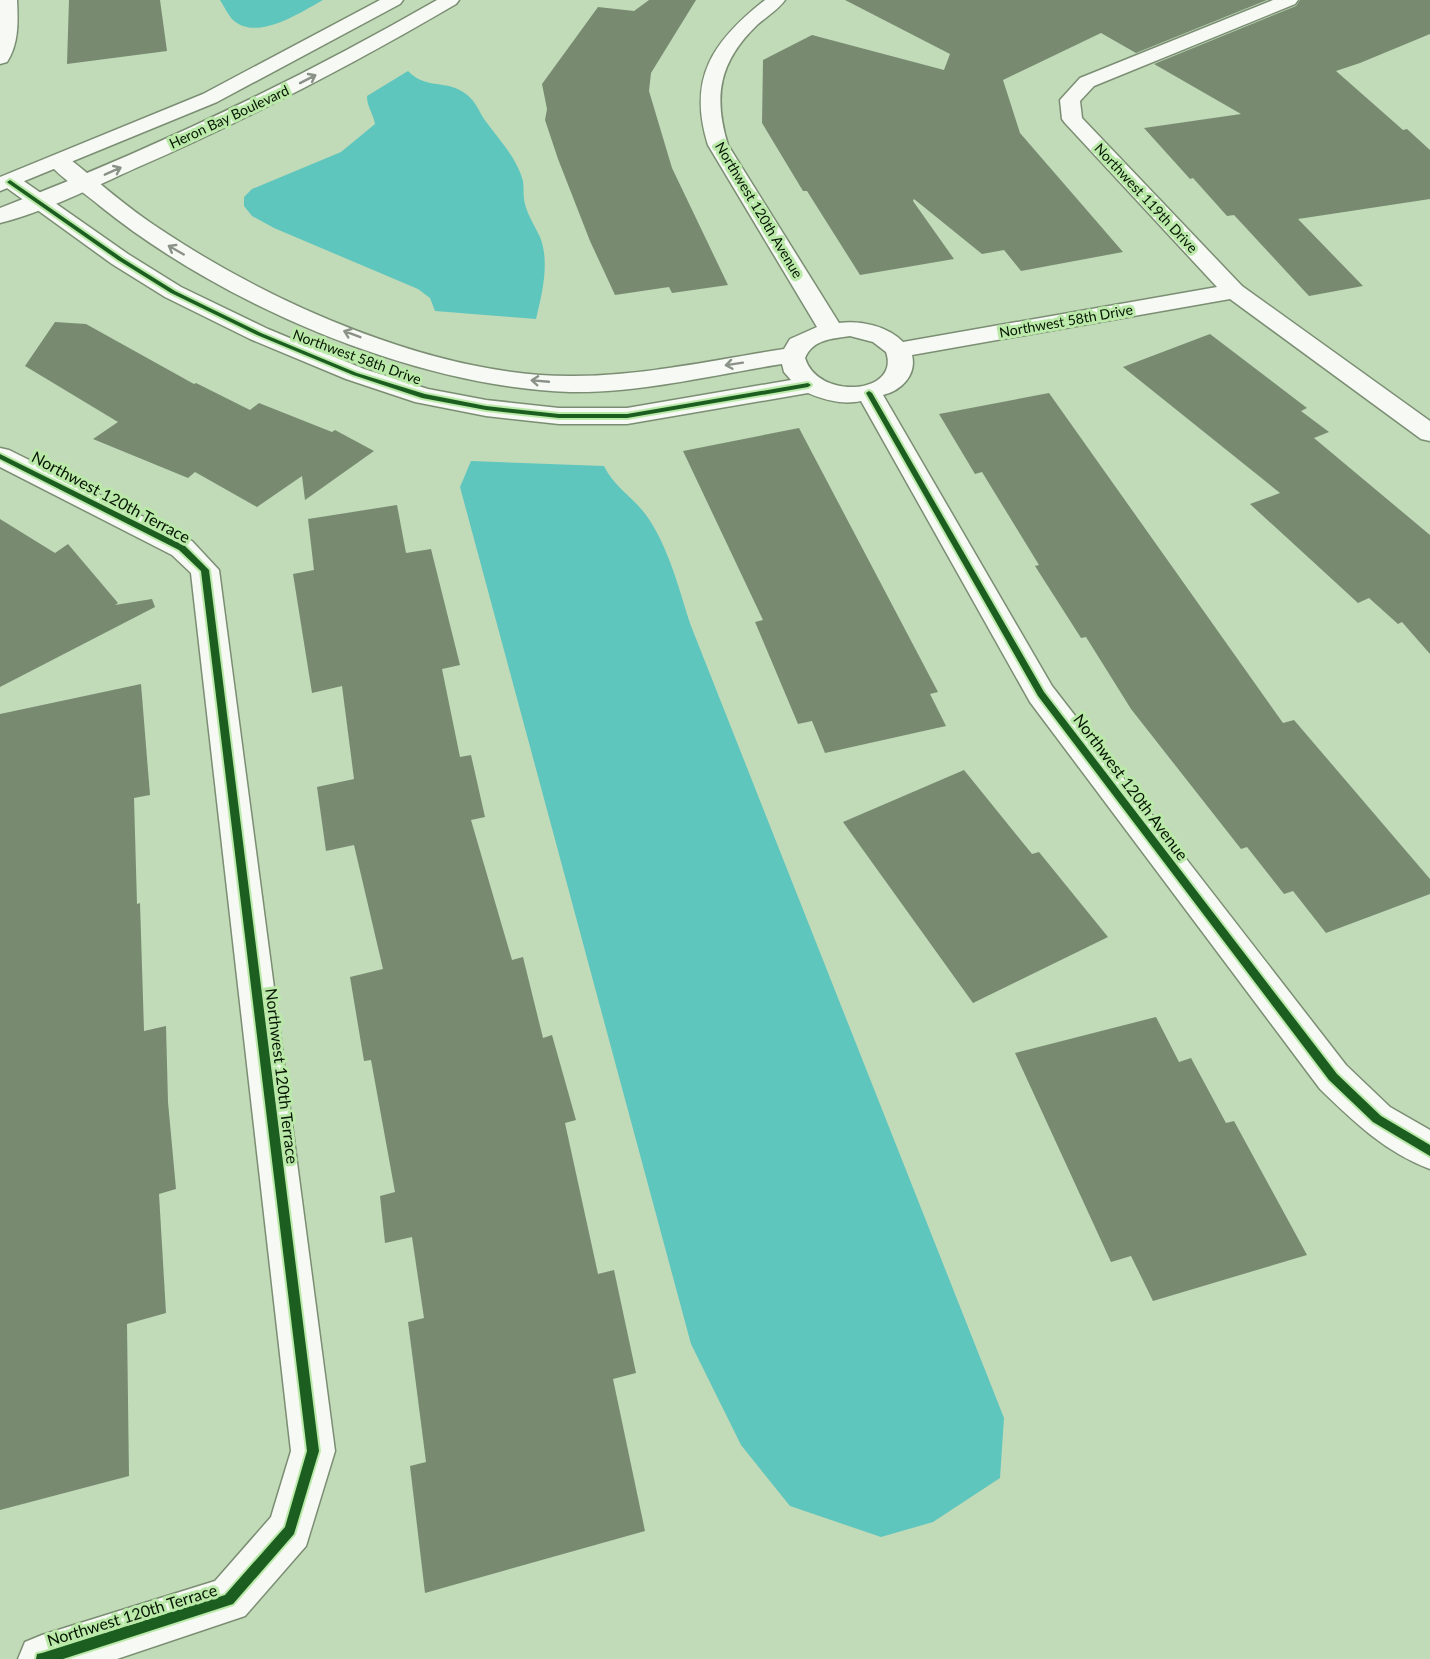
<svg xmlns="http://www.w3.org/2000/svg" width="1430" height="1659" font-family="Lato,sans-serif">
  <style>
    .water { fill: #5fc6be }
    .building { fill: #788b71 }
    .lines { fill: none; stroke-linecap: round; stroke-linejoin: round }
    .minor-casing { stroke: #7b8e73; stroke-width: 3 }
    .tertiary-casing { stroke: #7b8e73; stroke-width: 3 }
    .minor { fill: #f6f9f4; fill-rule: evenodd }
    .tertiary { fill: #f6f9f4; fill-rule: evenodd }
    .cycleway-casing { stroke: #bae9a9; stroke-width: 4 }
    .cycleway { fill: #1b5e20; fill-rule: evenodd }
    .oneway { stroke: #8a9287 }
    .labels { text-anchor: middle; stroke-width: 6; stroke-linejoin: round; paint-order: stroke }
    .far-street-label { font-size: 14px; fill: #051501; stroke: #bae9a9 }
    .street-label { font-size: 16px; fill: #051501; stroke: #bae9a9 }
  </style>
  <rect width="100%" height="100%" fill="#c1dab8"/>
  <path class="water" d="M 220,0 L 323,0 C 301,12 257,42 233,20 C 228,15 224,6 220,0 Z
    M 408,71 C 426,90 447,79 466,94 C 477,102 479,113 487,123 C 500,141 517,158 523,181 C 524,189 523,197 525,204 C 528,216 535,226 540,237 C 550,262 542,294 536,319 L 435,311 L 430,298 L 418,289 L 274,228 L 252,216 L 244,206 L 244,197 L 252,189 L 341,152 L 375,124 C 373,113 367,107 367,96 Z
    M 471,461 L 604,466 C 614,487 633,497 646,515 C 669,547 679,590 691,626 L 1004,1418 L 1000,1478 L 933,1522 L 881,1537 L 790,1506 L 741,1445 L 691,1344 L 460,487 Z"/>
  <path class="building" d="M 69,0 L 160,0 L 167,51 L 67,64 Z
    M 649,0 L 696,0 L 651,73 L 649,91 L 672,168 L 728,285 L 672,293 L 669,287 L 615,295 L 590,241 L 558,159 L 545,120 L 547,109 L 542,84 L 598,7 L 634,11 Z
    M 845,0 L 1267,0 L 1136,53 L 1101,33 L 1003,80 L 1020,133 L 1123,252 L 1021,271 L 1004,250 L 982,254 L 914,199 L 913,201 L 954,259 L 860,275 L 807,191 L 803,191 L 762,123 L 763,60 L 812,35 L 944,70 L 950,54 Z
    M 1300,0 L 1430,0 L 1430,34 L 1360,63 L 1336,71 L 1403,130 L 1407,129 L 1430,150 L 1430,199 L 1298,219 L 1363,286 L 1309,296 L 1234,215 L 1227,216 L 1193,178 L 1190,179 L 1144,128 L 1241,114 L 1154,64 L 1296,6 Z
    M 55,322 L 86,324 L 194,384 L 196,383 L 250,410 L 259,403 L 332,432 L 335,430 L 374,451 L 305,500 L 302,476 L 257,507 L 195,472 L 188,478 L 93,439 L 118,422 L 25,366 Z
    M 1210,334 L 1307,408 L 1301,411 L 1329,432 L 1314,438 L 1430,535 L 1430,654 L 1402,622 L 1398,624 L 1369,598 L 1358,603 L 1250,504 L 1280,493 L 1123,367 Z
    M 1049,393 L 1283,723 L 1294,720 L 1430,879 L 1430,894 L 1326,933 L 1293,891 L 1284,894 L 1247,847 L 1241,849 L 1131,709 L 1086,637 L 1081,638 L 1035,566 L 1039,565 L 982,472 L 975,474 L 939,414 Z
    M 799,428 L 938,692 L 930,694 L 946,726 L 825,753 L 812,721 L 798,724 L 755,622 L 763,620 L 683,451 Z
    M 397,505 L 406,553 L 431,549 L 460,665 L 442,669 L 460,757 L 471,755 L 485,817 L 471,820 L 512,960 L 523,957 L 543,1038 L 552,1035 L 576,1120 L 565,1123 L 598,1274 L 614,1270 L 636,1373 L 613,1379 L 645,1531 L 425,1593 L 410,1466 L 426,1462 L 408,1322 L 424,1318 L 412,1237 L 385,1243 L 380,1196 L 395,1192 L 371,1060 L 364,1061 L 350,977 L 383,969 L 354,845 L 326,851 L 317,787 L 354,779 L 342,686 L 312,693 L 293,574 L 314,570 L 308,519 Z
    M 0,519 L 55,553 L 68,544 L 118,603 L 115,605 L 152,599 L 155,607 L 0,687 Z
    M 141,684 L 150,795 L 134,798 L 137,904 L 140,903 L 144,1031 L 166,1026 L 168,1102 L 176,1189 L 159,1194 L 166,1313 L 127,1324 L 129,1476 L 0,1510 L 0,714 Z
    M 964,770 L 1032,854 L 1039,852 L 1108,937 L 973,1003 L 843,822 Z
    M 1156,1017 L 1179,1062 L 1191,1058 L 1226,1123 L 1234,1121 L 1307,1255 L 1153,1301 L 1131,1256 L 1111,1262 L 1015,1053 Z"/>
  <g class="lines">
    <g class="minor-casing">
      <path id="minor" d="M 0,0 L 17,0 C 18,21 19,44 7,62 L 0,64 Z
        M 765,0 L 785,0 C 778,10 766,17 757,25 C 719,62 713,96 728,145 L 839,323 C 860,320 888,326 903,342 L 1217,287 L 1065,123 L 1062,119 L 1060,100 L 1080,78 L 1273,0 L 1298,0 L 1295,4 L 1094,86 L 1080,101 L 1082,118 L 1242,286 L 1430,421 L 1430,441 L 1421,439 L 1230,299 L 912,355 C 917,375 901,391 883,395 L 1052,686 L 1346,1065 L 1390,1107 L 1430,1130 L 1430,1169 C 1385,1152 1354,1122 1320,1089 L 1030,702 L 861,401 C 843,405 824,400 808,393 L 627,424 L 559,424 L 486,416 L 415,402 L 346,379 L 250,339 L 165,297 L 112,264 L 0,183 L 2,177 L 10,176 L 18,177 L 128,254 L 181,287 L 268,329 L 364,369 L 428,389 L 486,400 L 559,408 L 627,408 L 791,380 L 784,372 L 782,364 C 712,375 641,393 570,392 C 414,387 221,304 100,206 C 85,193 59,177 48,162 L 51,157 L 59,156 L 67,157 C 98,181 127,208 160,229 C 272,304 437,377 573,376 C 644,376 714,360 784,349 L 790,339 L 817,327 L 708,145 C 687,78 713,41 765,0 ZM 850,336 L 873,342 L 886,352 C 901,394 818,401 805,358 C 813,339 832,339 850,336 Z
        M 0,448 L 9,450 L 192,541 L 219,570 L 335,1451 L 306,1546 L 245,1616 L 117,1659 L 18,1659 L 25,1642 L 42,1635 L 215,1581 L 271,1517 L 291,1451 L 191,573 L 172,555 L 0,467 Z"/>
    </g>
    <g class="tertiary-casing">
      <path id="tertiary" d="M 380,0 L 403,0 L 400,4 L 217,102 L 0,191 L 0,177 L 203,94 Z
        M 437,0 L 459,0 L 456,4 C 352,65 246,120 136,168 C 94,187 44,212 0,223 L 0,208 C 151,150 296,81 437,0 Z"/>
    </g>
    <use href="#minor" class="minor"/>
    <use href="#tertiary" class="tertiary"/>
    <g class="cycleway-casing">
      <path id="cycleway" d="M 10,180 L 122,258 L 175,291 L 261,333 L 357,373 L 425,394 L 486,406 L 559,414 L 627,414 L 808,383 L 811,385 L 808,387 L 627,418 L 559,418 L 486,410 L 422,398 L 353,375 L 257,335 L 171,293 L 118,260 L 8,183 L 7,182 Z
        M 869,391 L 872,393 L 1044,692 L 1337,1074 L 1381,1116 L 1430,1145 L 1430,1156 L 1373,1122 L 1329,1080 L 1038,696 L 866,393 Z
        M 0,454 L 185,546 L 209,570 L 319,1451 L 294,1534 L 233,1604 L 63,1659 L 36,1659 L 37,1654 L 42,1653 L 225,1595 L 285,1527 L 307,1451 L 201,571 L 179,550 L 0,459 Z"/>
    </g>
    <use href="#cycleway" class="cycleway"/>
  </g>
  <defs><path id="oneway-shaft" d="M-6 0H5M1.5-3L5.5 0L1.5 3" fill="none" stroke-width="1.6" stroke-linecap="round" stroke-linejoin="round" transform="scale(1.5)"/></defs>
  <g class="oneway">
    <use href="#oneway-shaft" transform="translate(308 79) rotate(-27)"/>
    <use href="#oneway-shaft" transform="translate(113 171) rotate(-24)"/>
    <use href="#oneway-shaft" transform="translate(176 250) rotate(-150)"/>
    <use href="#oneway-shaft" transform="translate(352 334) rotate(-159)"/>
    <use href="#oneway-shaft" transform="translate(734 364) rotate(171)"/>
    <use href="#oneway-shaft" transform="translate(540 381) rotate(-175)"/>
  </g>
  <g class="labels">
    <g class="far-street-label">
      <text transform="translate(229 117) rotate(-25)" y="5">Heron Bay Boulevard</text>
      <text transform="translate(1146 198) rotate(47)" y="5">Northwest 119th Drive</text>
      <text transform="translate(759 210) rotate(59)" y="5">Northwest 120th Avenue</text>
      <text transform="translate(1066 321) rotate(-10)" y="5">Northwest 58th Drive</text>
      <text transform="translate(357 357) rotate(20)" y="5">Northwest 58th Drive</text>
    </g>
    <g class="street-label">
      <text transform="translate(111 497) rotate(28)" y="6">Northwest 120th Terrace</text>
      <text transform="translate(1131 787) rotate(53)" y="6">Northwest 120th Avenue</text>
      <text transform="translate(282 1076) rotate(83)" y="6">Northwest 120th Terrace</text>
      <text transform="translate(132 1615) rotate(-17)" y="6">Northwest 120th Terrace</text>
    </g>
  </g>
</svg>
